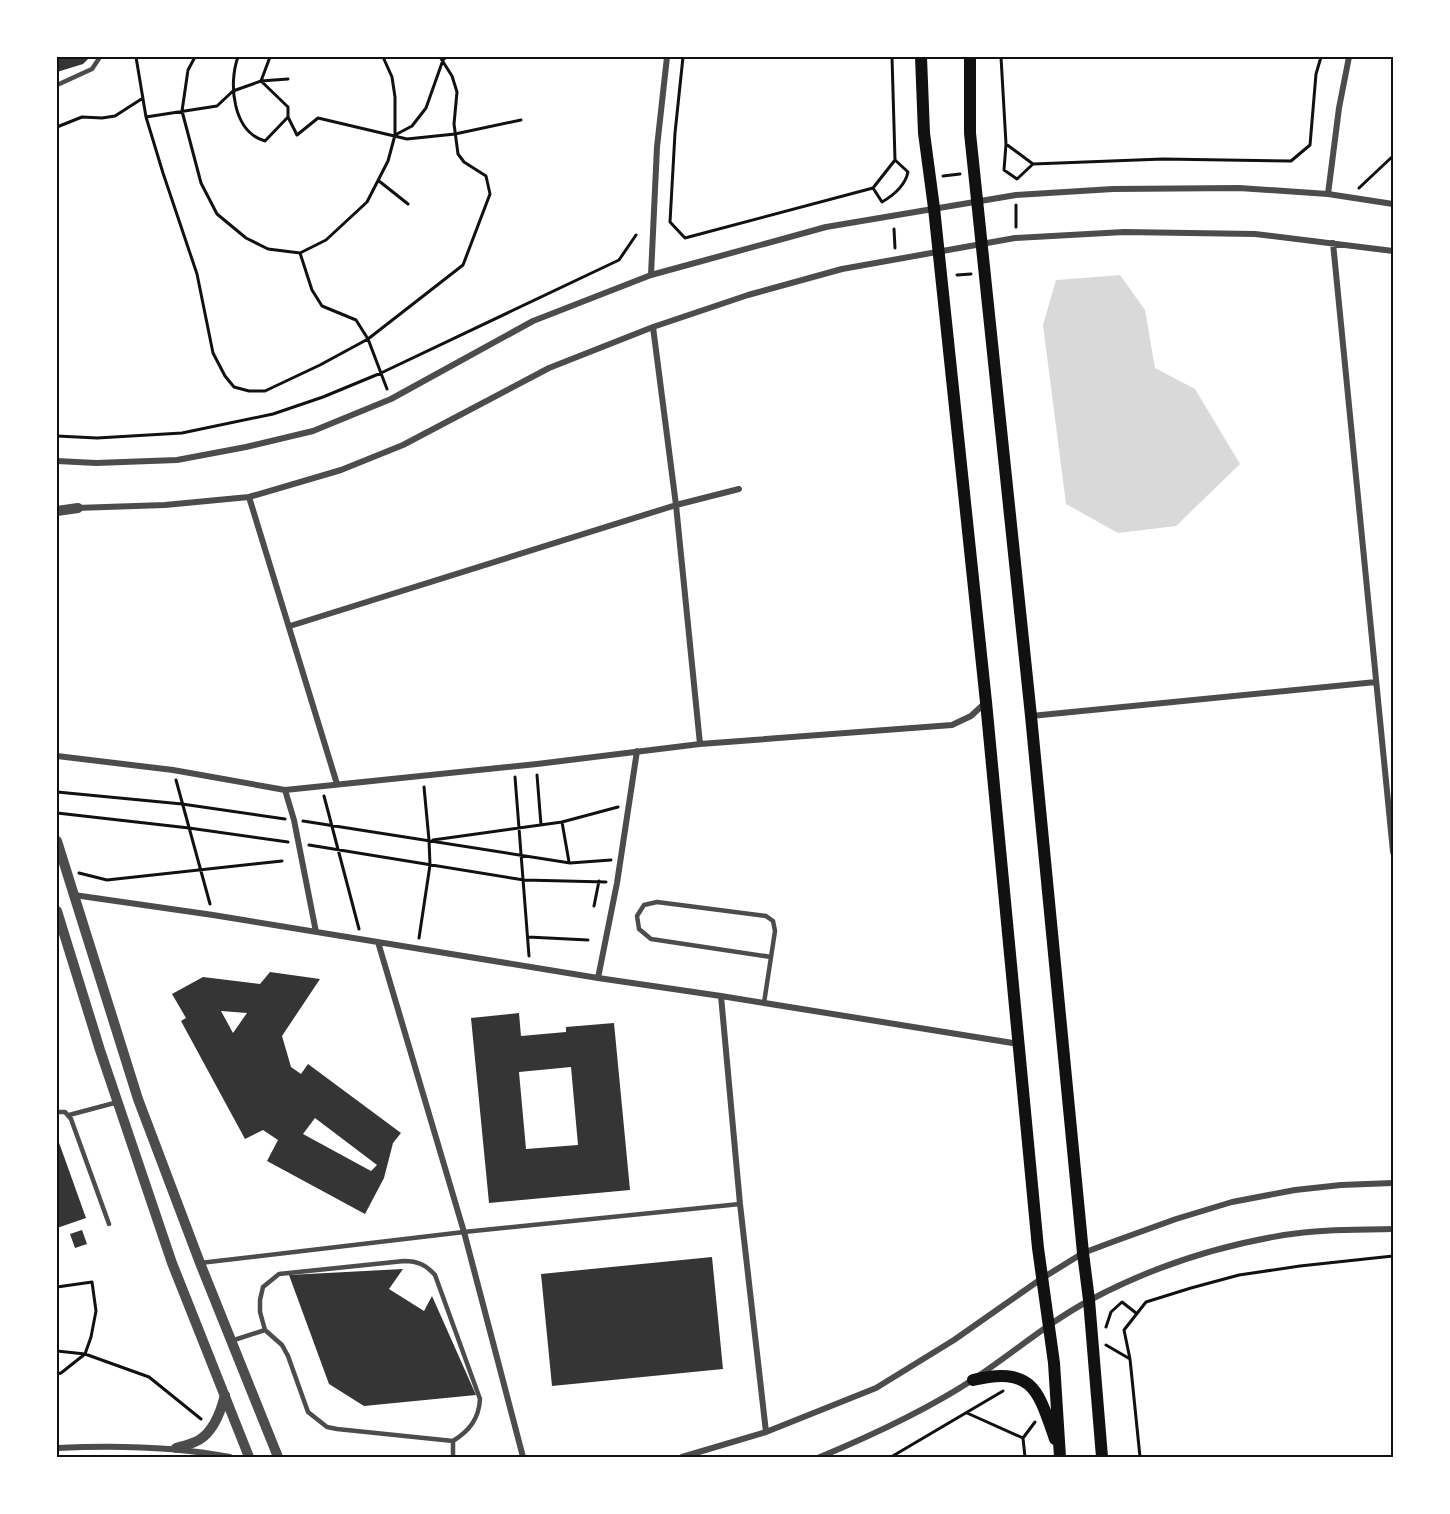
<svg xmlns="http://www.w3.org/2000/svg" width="1450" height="1514" font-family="Quicksand,sans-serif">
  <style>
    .water { fill: #d9d9d9 }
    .building { fill: #353535; fill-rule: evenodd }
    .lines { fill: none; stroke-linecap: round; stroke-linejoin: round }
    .path { stroke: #111; stroke-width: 3 }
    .service { stroke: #4c4c4c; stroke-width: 4.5 }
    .minor { stroke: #4c4c4c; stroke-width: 6 }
    .tertiary { stroke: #4c4c4c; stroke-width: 10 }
    .secondary { stroke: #111; stroke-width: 12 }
    .neatline { fill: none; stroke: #111; stroke-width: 2 }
  </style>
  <rect width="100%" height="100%" fill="#fff"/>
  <path class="water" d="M 1120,275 L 1145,310 L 1155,368 L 1195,389 L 1240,464 L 1176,526 L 1118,533 L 1066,504 L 1043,325 L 1056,280 Z"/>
  <path class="building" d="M 57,57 L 90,57 L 83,64 L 57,72 Z
    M 270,972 L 320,979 L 282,1036 L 291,1067 L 301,1074 L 308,1064 L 401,1133 L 393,1143 L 384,1178 L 365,1214 L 267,1161 L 278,1140 L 263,1130 L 245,1139 L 181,1021 L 186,1018 L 172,994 L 203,977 L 260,984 ZM 221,1011 L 247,1013 L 233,1033 ZM 315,1118 L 377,1165 L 371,1171 L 303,1134 Z
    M 519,1013 L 521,1036 L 566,1032 L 566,1027 L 614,1023 L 630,1190 L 489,1203 L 471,1018 ZM 571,1067 L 578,1145 L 526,1149 L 519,1072 Z
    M 57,1137 L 86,1218 L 57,1228 Z
    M 82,1230 L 87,1244 L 75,1248 L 70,1234 Z
    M 712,1257 L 723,1369 L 552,1386 L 541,1274 Z
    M 403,1269 L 389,1289 L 424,1311 L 432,1296 L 476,1395 L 364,1406 L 329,1384 L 289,1275 Z"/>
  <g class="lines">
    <path class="path" d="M 136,57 L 146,117 L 163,173 L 197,274 L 213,353 L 225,376 L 234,387 L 249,391 L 265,391 L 320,365 L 368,339 L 463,265 L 490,194 L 486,176 L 464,162 L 458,154 L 454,124 L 457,92 L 452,76 L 440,57
      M 195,57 L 188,70 L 182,111 L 201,183 L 217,214 L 246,238 L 268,249 L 300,253 L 326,240 L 367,202 L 388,161 L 395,135 L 395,97 L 392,77 L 383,57
      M 238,57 C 228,84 233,132 265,141 L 288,117
      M 270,57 L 261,81 L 288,107 L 288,117 L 297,135 L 318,118 L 407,139 L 455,134 L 521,120
      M 683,57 L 675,133 L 670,222 L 685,238 L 873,188 L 895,160 L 892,57
      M 1001,57 L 1006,144 L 1033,164 L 1163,159 L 1291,161 L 1310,145 L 1316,74 L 1321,57
      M 146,117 L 217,106 L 233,91 L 261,81 L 288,79
      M 57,127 L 82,117 L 102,118 L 115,116 L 143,98
      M 395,135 L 412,126 L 426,108 L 443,60 L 446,57
      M 1006,144 L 1004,170 L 1017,179 L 1033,164
      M 943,176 L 960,174
      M 379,181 L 408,204
      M 873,188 L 882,202 C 894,195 905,186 908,172 L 895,160
      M 1359,188 L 1393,156
      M 1016,227 L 1016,205
      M 894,229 L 895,248
      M 300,253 L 312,290 L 322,306 L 356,320 L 368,339 L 387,389
      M 957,275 L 971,274
      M 57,436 L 97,438 L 182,433 L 273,414 L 323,397 L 381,373 L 619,260 L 636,235
      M 537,775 L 541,825
      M 515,777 L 529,956
      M 176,780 L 210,904
      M 57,792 L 182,804 L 285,819
      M 324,796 L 359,929
      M 57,813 L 189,828 L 288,842
      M 303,821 L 570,863 L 611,860
      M 562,822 L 569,862
      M 433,840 L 562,822 L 618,807
      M 309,845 L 524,880 L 606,882
      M 79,873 L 107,880 L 282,861
      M 594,906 L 599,881
      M 528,937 L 588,940
      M 419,938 L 430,865 L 429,840 L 424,787
      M 57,1287 L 92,1282 L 96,1311 L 91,1337 L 85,1354 L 61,1373 L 57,1374
      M 1106,1327 L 1111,1312 L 1122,1302 L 1136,1313
      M 1106,1345 L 1130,1359
      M 57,1351 L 85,1354 L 149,1377 L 201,1419
      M 967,1413 L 1023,1438
      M 891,1457 L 1003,1391
      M 1025,1457 L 1023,1438 L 1035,1422
      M 1140,1457 L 1130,1359 L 1124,1330 L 1146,1302 L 1191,1288 L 1239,1275 L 1300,1266 L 1393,1256"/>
    <path class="service" d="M 57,85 L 92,69 L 100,57
      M 764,1003 L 775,931 L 773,921 L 766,916 L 657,902 L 644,905 L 637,916 L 639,929 L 651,939 L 771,957
      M 57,1112 L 65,1112 L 71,1119 L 109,1224
      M 69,1115 L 118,1102
      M 404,1261 C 418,1261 426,1265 435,1275 L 480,1399 C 479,1419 469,1431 453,1441 L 337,1429 L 327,1427 L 308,1412 L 288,1356 L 282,1345 L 265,1330 L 260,1312 L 260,1300 L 263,1287 L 279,1274 Z
      M 200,1263 L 464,1232 L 740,1204
      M 231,1341 L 265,1330
      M 453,1441 L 453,1457"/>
    <path class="minor" d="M 1328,194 L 1339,108 L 1349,57
      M 1333,243 L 1393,852
      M 651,275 L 657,147 L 667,57
      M 653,327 L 676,505 L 700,744
      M 57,461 L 96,463 L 177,460 L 246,447 L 313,431 L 391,399 L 533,321 L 651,275 L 826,227 L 1016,195 L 1113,189 L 1239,188 L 1328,194 L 1393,204
      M 249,497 L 337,784
      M 76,508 L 165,505 L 249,497 L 341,470 L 403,445 L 549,368 L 653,327 L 748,295 L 842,269 L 1015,238 L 1124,232 L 1255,234 L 1393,251
      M 290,626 L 676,505 L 739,489
      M 1031,716 L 1376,682
      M 57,756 L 173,770 L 285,790 L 537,764 L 700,744 L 952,725 L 971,716 L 985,703
      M 285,790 L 294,820 L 316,932
      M 74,895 L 213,915 L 598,978 L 721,996 L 1019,1044
      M 378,942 L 464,1232 L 523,1457
      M 598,978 L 617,883 L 637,751
      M 721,996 L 740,1204 L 766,1432
      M 57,1448 C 115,1445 172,1446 230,1457
      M 682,1457 L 766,1432 L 876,1388 L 954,1340 L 1041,1279 L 1083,1253 L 1115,1241 L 1176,1219 L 1232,1202 L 1295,1190 L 1341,1185 L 1393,1183
      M 820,1457 C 873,1435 925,1411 974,1379 C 1013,1353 1049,1322 1090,1300 C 1150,1268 1217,1246 1284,1235 C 1320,1229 1357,1230 1393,1229"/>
    <path class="tertiary" d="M 57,511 L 78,508
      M 57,841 L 138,1099 L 200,1263 L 278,1457
      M 57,911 L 100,1050 L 172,1263 L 249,1457
      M 176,1448 C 183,1446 192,1444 199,1440 C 214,1431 221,1411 225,1395"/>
    <path class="secondary" d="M 921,57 L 924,133 L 934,208 L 986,702 L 1038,1248 L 1054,1363 L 1060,1457
      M 970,57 L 970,133 L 1031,716 L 1083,1253 L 1089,1300 L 1102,1457
      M 973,1380 C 1033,1366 1038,1390 1055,1439"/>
  </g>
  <rect width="1450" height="1514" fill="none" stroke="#ffffff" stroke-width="117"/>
  <rect x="58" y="58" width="1334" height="1398" class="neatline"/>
</svg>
